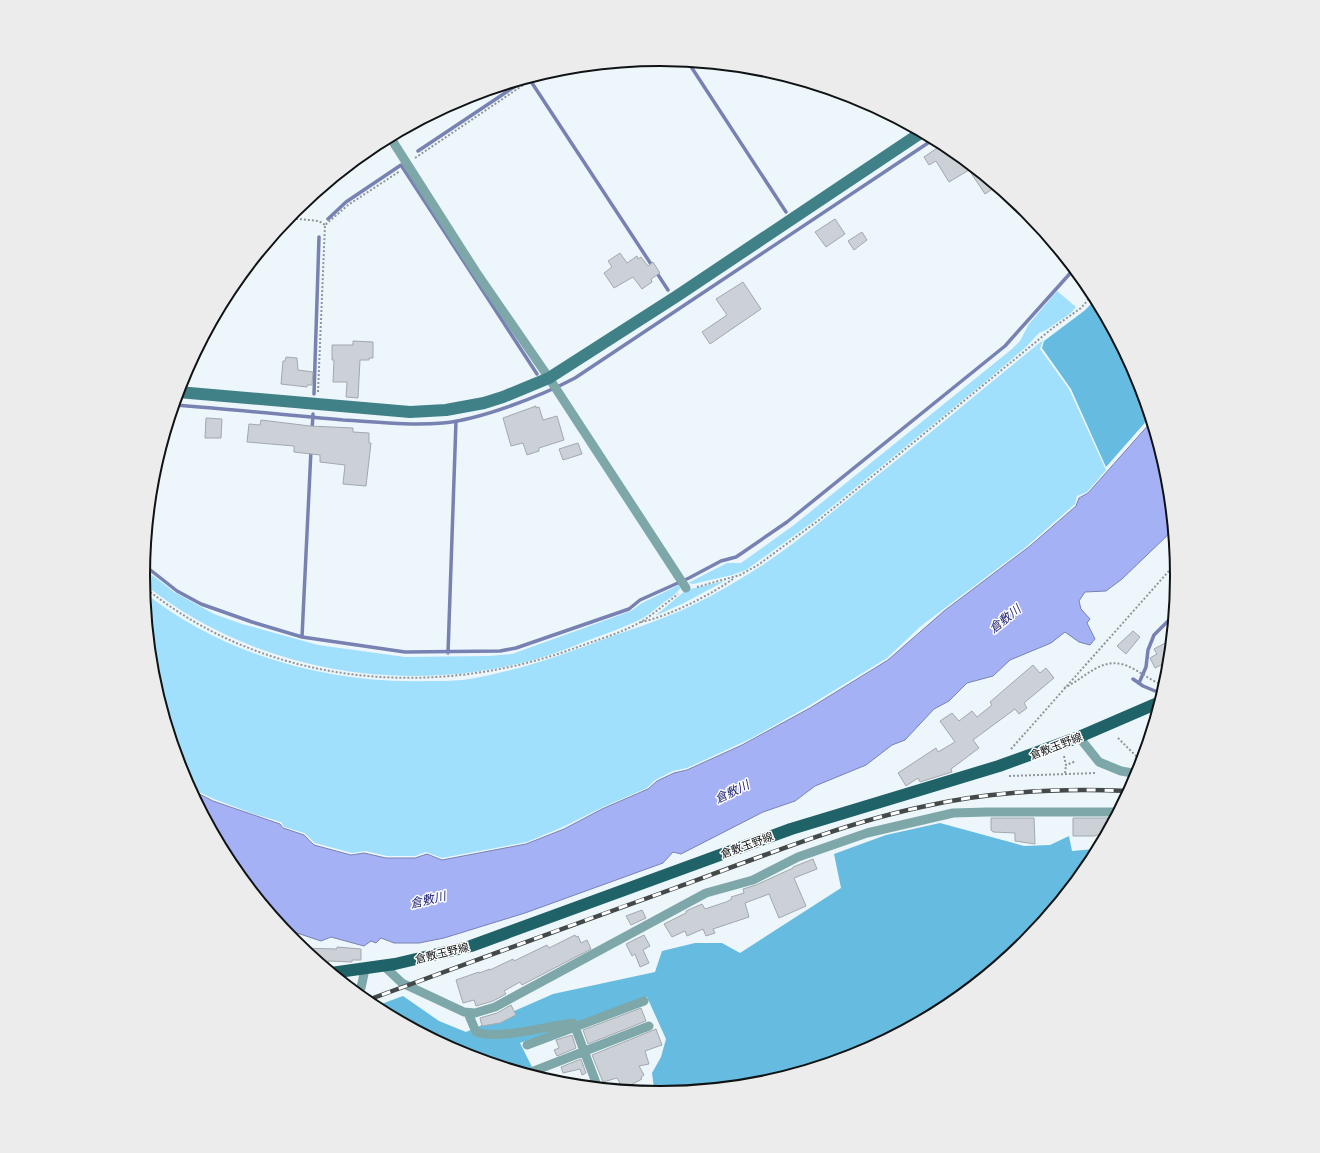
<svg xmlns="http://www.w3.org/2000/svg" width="1320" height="1153" font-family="Rubik,'Noto Sans JP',sans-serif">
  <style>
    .green { fill: #a0e0fc }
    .forest { fill: #65bce0 }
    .water { fill: #a4b1f5; stroke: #7882b2 }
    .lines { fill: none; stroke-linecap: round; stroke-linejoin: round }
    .stream { stroke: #7882b2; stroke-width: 3.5 }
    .building { fill: #cbd1d7; stroke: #a2a8ae }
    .path { stroke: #8f9699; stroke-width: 2; stroke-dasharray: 2 2; stroke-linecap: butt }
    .street { stroke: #7ea7aa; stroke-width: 9 }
    .secondary { stroke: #408187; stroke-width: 12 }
    .primary { stroke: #1f6369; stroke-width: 12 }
    .rail-casing { stroke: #44494a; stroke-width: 4.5 }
    .rail { stroke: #fff; stroke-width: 3; stroke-dasharray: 9; stroke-linecap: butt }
    .labels { text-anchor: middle; stroke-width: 3; stroke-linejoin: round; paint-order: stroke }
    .street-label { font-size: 11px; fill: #101314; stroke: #fff }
    .water-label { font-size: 12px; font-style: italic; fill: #242572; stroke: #fff }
    .rim { fill: none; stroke: #101314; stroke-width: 2 }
  </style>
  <rect width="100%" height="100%" fill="#edf6fa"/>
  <path class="green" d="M 1057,291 L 1076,307 L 1071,313 L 1046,330 L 1039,333 L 1026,347 L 985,382 L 813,522 L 746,570 L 732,575 L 693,584 L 688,583 L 727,563 L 741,563 L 794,525 L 1012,349 L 1020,341 L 1029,324 Z
    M 1043,340 L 1040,349 L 1069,389 L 1106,470 L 1087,492 L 1077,496 L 1075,504 L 1026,547 L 921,626 L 887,658 L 807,707 L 750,739 L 687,768 L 673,771 L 655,780 L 647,788 L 601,808 L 565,826 L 527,842 L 442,858 L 426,852 L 415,856 L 387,856 L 365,851 L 352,853 L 315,843 L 304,833 L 284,827 L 281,822 L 254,814 L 214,799 L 188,787 L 182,774 L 152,677 L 144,592 C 222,655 328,684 427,681 C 439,681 451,681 463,680 C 516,672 565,654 615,635 C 633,629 651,623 668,616 C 696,605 724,589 750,573 C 786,551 819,523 852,496 C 916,445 979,392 1043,340 Z
    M 143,568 L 174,592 L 214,614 L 242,624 L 318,645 L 405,657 L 488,656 L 512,654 L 631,611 L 642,603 L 679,585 L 680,589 C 676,594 670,598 664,602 C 656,608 647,617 637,621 C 622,628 605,634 589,640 C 564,650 538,660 512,665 C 385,694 244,665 143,583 Z
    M 725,581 L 684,603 L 655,616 L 686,590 Z"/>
  <path class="forest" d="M 1096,299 L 1138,379 L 1150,417 L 1106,467 L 1071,389 L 1042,348 L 1044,341 L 1084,311 Z
    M 940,823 L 1024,846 L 1050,845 L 1069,836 L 1072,851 L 1094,849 L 1104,838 L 1090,864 L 1026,943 L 947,1007 L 858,1055 L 761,1084 L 664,1094 L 654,1088 L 652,1073 L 661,1057 L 666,1039 L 647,997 L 520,1043 L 537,1077 L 462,1055 L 373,1007 L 403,996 L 439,1021 L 466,1032 L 553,994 L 655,972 L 662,951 L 695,943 L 722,943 L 740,953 L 841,888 L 834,854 L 886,835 Z"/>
  <path class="water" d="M 1151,422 L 1168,476 L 1173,530 L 1122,579 L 1106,591 L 1085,592 L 1079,601 L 1081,609 L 1090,619 L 1087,623 L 1095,639 L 1090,645 L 1079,642 L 1065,632 L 1051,643 L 1010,660 L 993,676 L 967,683 L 949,701 L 934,709 L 905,740 L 892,745 L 866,765 L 815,786 L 795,801 L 763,812 L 681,854 L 673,852 L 663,863 L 525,913 L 444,938 L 419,943 L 394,943 L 381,938 L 376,943 L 371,941 L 364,946 L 331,937 L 321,941 L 282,928 L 230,864 L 190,789 L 213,801 L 280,824 L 283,828 L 304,835 L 314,845 L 351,855 L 364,853 L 386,858 L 415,858 L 427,854 L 442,860 L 526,844 L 564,829 L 602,809 L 648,789 L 657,781 L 674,773 L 687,770 L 742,745 L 810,708 L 888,660 L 944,611 L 1030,546 L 1076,506 L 1079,498 L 1088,493 Z"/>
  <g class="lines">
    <path class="stream" d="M 688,62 L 786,212
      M 529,78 L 529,79
      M 532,83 L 668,290
      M 418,151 L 526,79
      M 328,219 L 346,202 L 401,165 L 537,374
      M 314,394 L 319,237
      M 174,405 C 230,409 287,415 343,420 C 377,422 410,426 443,423 C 482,419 541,396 575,378 L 934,139
      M 312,430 L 313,414
      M 144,565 L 177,591 L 201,604 L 252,622 L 302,637 L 405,652 L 500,651 L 516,648 L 629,609 L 640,600 L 689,578 L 721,561 L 736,557 L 742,553 L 787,522 L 1005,346 L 1074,269
      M 302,637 L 311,450
      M 448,653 L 456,421
      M 1133,679 L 1143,686 L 1155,691
      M 1139,683 L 1146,667 L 1148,650 L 1154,635 L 1174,615"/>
  </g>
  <path class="building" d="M 943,144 L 948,146 L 997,186 L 985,194 L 969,170 L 949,182 L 936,161 L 929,165 L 924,157 Z
    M 835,219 L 845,234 L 826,247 L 815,232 Z
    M 862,232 L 867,240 L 854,250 L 848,241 Z
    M 620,253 L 627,263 L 637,256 L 638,259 L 641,257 L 648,266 L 653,262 L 660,273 L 651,279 L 652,282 L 642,289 L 633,277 L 614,288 L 604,273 L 612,267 L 608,261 Z
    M 743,282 L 761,309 L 710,344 L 702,332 L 727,315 L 716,299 Z
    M 353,341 L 373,342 L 373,358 L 369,358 L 369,360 L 360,360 L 358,398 L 346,397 L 347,382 L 333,382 L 334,360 L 332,360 L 332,345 L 353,345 Z
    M 286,357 L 297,358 L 298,370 L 313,372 L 312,385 L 307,385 L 307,387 L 281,384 L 283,361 L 285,361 Z
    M 536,406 L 536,408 L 539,407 L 543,420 L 557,416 L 564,440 L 539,448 L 539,451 L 527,455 L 523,443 L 511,446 L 503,418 Z
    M 206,418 L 222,419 L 221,438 L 205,438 Z
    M 261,420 L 310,426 L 353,428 L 353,432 L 369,433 L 369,443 L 371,443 L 366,486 L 343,484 L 345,465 L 320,462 L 320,455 L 294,452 L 294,446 L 247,442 L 249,424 L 260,425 Z
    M 578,443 L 582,454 L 563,460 L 559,449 Z
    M 1133,631 L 1140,637 L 1126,654 L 1117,646 Z
    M 1171,640 L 1169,661 L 1155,668 L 1150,658 L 1157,654 L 1154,649 Z
    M 1033,665 L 1040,673 L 1046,668 L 1054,678 L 1024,703 L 1027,708 L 1019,714 L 1015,709 L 973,740 L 979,748 L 951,769 L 952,772 L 920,782 L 918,778 L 906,786 L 898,773 L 936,748 L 938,752 L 955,742 L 940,721 L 952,713 L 959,721 L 972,711 L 977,717 L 992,705 L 990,702 Z
    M 991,818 L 1034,818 L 1035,844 L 1015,841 L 1015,833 L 993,832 L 991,830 Z
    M 1073,818 L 1115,818 L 1108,832 L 1094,836 L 1073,836 Z
    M 813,859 L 817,869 L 794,878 L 806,906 L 779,918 L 769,894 L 745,903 L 749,917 L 713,929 L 715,933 L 706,936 L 703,929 L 687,936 L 685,931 L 672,937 L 664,924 L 686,913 L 686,911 L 702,904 L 705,909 L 726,902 L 732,899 L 731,897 L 744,893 L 743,889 L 756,885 L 793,868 L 793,867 Z
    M 642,910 L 646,918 L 631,925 L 626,916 Z
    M 575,935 L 576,937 L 578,936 L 581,943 L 587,940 L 591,949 L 522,985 L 520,982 L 504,991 L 506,994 L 493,1001 L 476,1006 L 474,1000 L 463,1003 L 456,980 L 479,972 L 479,973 L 490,969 L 490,970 L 513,959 L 514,961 L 547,945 L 549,948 Z
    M 644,935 L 650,946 L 643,950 L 649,963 L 640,967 L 635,954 L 632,956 L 626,944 Z
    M 337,947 L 361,949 L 361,960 L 352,960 L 352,962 L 328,961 L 328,963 L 319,963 L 300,948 L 337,949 Z
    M 511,1005 L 516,1015 L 500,1023 L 482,1026 L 480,1018 L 497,1013 Z
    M 641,1008 L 646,1021 L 588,1044 L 583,1030 Z
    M 656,1029 L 662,1045 L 645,1051 L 649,1064 L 639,1066 L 644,1075 L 641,1077 L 642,1079 L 623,1089 L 617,1078 L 603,1082 L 592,1055 Z
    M 572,1035 L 576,1048 L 557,1056 L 554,1050 L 559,1048 L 556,1040 Z
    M 581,1059 L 586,1073 L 582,1075 L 580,1069 L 563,1073 L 561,1067 Z"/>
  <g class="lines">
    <path class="path" d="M 415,158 L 538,75
      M 288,218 L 319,221 L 325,225
      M 318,392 L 325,225 L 348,205 L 400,171
      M 144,587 C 265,685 430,701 575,648 C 599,639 626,632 647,618 C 658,610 668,602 678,594
      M 697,587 L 740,575 L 758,565 L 819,520 L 1054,327 L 1081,308 L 1093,294
      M 641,622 C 667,617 713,594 734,578
      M 1064,688 C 1088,677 1103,653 1132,668 C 1144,674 1152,682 1165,685
      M 1118,738 L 1142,762
      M 1011,749 L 1176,563
      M 1064,756 L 1066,765 L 1076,761
      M 1065,773 L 1066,765
      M 1009,776 L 1096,773"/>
    <path class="street" d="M 390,137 L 476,272 L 549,378 L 686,588
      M 1079,737 L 1099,762 L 1121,771 L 1138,774
      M 384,966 L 402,983 L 464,1012 L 475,1013 L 495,1007 L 706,893 L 753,880 L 798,857 L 867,833 L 953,813 L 987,812 L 1118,812
      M 355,992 L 361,988 L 365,969
      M 468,1013 L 476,1032 C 501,1040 545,1026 573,1023 L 575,1027 L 644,1001
      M 527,1045 L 575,1027 L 598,1088
      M 534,1071 L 649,1026"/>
    <path class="secondary" d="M 178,392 L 410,412 L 446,410 L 484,403 L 503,397 L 549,378 L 677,296 L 922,132"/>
    <path class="primary" d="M 331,973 L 395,964 L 471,946 L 791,829 L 999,766 L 1079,737 L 1160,702"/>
    <g class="rail-casing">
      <path id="rail" d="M 365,1001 C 469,963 574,924 678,887 C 758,858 843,823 926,806 C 993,791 1061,788 1129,791"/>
    </g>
    <use href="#rail" class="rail"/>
  </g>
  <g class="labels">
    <g class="street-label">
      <text transform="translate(1056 746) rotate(-21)" y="4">倉敷玉野線</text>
      <text transform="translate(747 845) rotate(-20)" y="4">倉敷玉野線</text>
      <text transform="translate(442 953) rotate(-14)" y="4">倉敷玉野線</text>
    </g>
    <g class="water-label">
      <text transform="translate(1005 619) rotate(-39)" y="4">倉敷川</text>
      <text transform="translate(732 792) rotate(-26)" y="4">倉敷川</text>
      <text transform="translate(428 900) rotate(-13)" y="4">倉敷川</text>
    </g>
  </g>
  <path d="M0 0H1320V1153H0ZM150 576a510 510 0 1 1 1020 0a510 510 0 1 1-1020 0Z" fill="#ececec" fill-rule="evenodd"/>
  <path class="rim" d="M150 576a510 510 0 1 1 1020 0a510 510 0 1 1-1020 0Z"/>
</svg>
